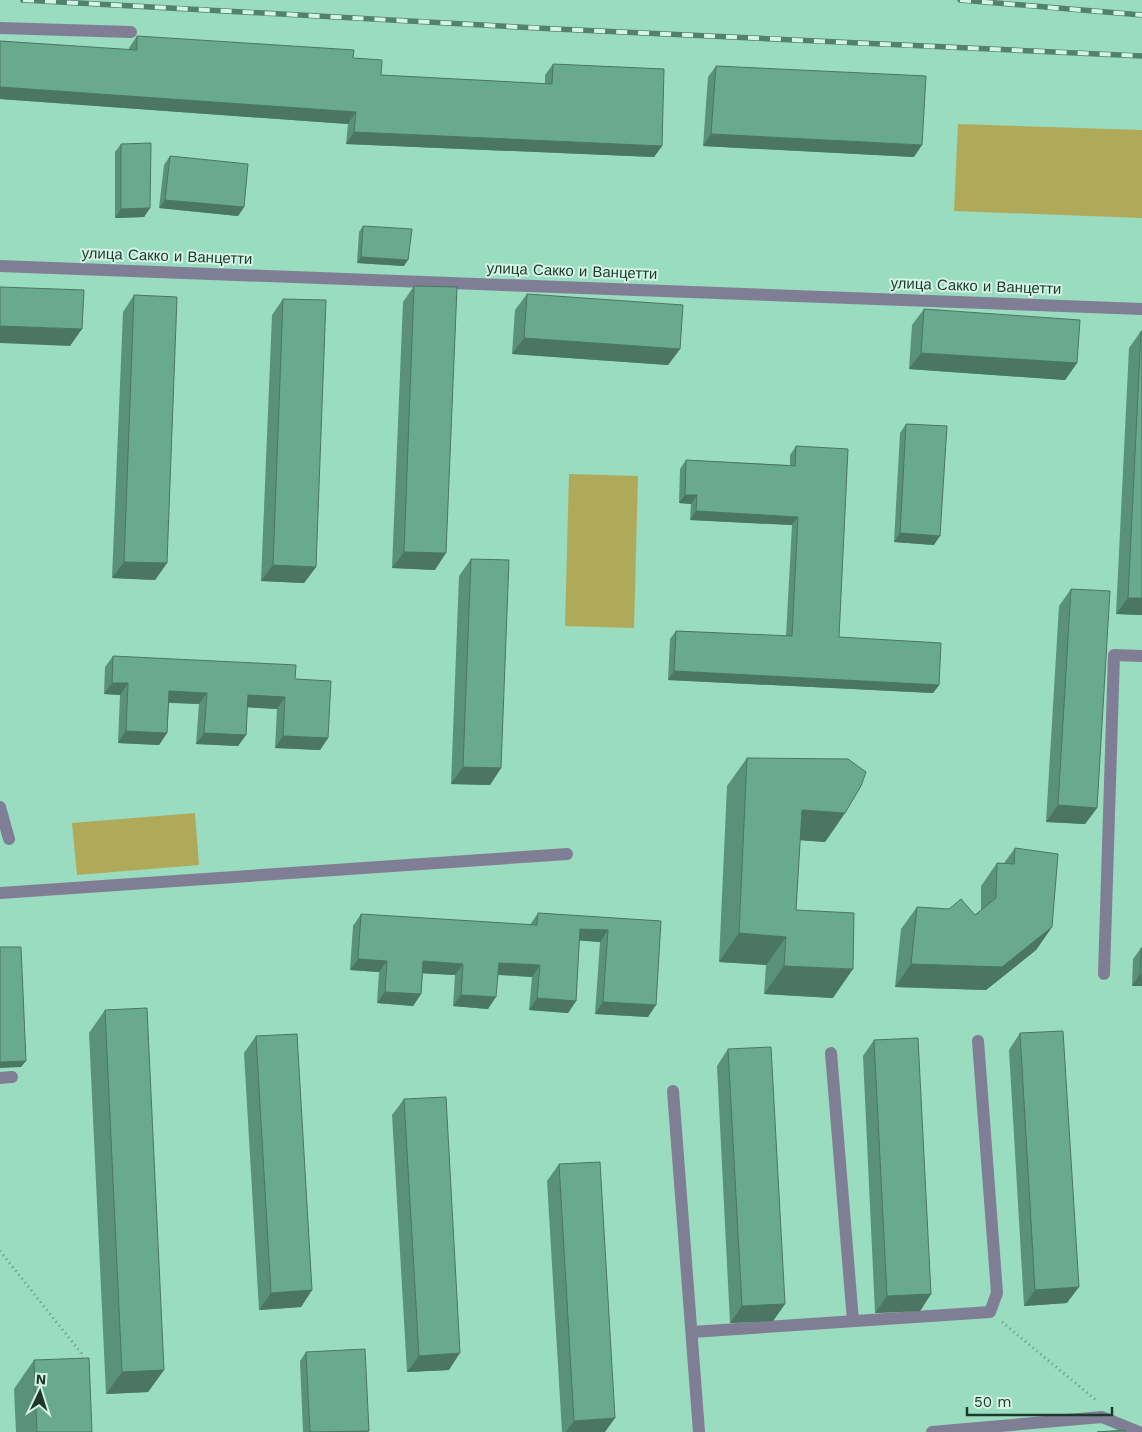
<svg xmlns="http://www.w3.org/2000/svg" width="1142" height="1432" font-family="'Work Sans',sans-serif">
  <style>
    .green { fill: #afaa59 }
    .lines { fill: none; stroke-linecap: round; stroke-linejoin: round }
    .path { stroke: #63947f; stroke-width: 3; stroke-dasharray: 1 4; stroke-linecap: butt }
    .minor { stroke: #7f7e95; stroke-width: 12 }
    .rail-casing { stroke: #54816e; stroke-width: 5.5 }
    .rail { stroke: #d4f4e5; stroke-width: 4; stroke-dasharray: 11; stroke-linecap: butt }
    .wall { fill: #5a917a }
    .shaded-wall { fill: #4a7663 }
    .building { fill: #69a98e; stroke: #4a7663 }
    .labels { text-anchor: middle; stroke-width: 4; stroke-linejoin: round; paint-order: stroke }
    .street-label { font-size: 15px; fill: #1d382d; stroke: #d4f4e5 }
  </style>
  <rect width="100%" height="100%" fill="#9adcbf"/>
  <path class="green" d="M 958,124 L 1142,130 L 1142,218 L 954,211 Z
    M 569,474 L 638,476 L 634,628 L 565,626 Z
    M 195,813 L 199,865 L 77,875 L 72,823 Z"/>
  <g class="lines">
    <path class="path" d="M 0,1251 L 81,1353 L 82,1361
      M 1002,1322 L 1097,1401"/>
    <path class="minor" d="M 0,28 L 131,32
      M 0,266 L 1142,309
      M 0,807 L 9,839
      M 0,893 L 567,854
      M 1104,974 L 1114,655 L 1142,656
      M 831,1053 L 853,1321
      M 0,1078 L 12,1077
      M 673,1091 L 699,1432
      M 692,1332 L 990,1312 L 997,1293 L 978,1041
      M 932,1432 L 1102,1417 L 1139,1432"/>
    <g class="rail-casing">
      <path id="rail" d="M 23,0 L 556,29 L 1142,56
        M 960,0 L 1142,15"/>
    </g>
    <use href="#rail" class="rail"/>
  </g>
  <path class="wall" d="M 137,36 L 353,58 L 381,75 L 545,84 L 545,75 L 553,64 L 662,146 L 654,157 L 346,144 L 348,124 L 0,99 L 0,41 L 129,50 L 129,48 Z
    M 716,66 L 914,157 L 703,146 L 708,77 Z
    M 121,144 L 150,208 L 144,217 L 115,218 L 115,152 Z
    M 170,156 L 244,207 L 238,216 L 159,208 L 164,165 Z
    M 363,226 L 404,266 L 357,263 L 359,232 Z
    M 414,286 L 435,570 L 392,568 L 403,302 Z
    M 527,294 L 680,349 L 668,365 L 512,354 L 515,310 Z
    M 134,295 L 167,563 L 155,580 L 112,578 L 123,312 Z
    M 283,299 L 316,567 L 304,583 L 261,581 L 272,315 Z
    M 924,309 L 1077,363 L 1065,380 L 909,369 L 912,325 Z
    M 1141,331 L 1142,331 L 1142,615 L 1116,614 L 1129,348 Z
    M 906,424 L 934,545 L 894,542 L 900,433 Z
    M 796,446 L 839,637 L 939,685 L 933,693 L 668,680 L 670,639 L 676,631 L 786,636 L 792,525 L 690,520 L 691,504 L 679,503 L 680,469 L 686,460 L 790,465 L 790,455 Z
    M 471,559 L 501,768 L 490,785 L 451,784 L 459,576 Z
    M 1071,589 L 1097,808 L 1085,824 L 1046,822 L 1059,606 Z
    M 113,656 L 295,679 L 328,738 L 320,750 L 275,748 L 277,709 L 247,707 L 246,735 L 238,746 L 196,744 L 199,704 L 169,703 L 167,733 L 159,745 L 118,743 L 120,695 L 104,694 L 105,667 Z
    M 747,758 L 845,813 L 825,842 L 800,840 L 796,910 L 833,998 L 764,994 L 766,965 L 719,962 L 727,786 Z
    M 1015,848 L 1052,927 L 1036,950 L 986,990 L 895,987 L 901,929 L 917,907 L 975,915 L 981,910 L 981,886 L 997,863 L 1004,863 Z
    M 538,913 L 661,921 L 648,1017 L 595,1014 L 600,942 L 579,940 L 576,1001 L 568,1013 L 529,1010 L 532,977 L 498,975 L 488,1009 L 453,1006 L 455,975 L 423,973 L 421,994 L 413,1006 L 377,1003 L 379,972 L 350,970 L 353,926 L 361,914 L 530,925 Z
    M 1141,948 L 1142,948 L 1142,986 L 1132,986 L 1133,959 Z
    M 105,1010 L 164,1370 L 148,1392 L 106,1394 L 89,1033 Z
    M 1020,1033 L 1067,1303 L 1024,1306 L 1009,1050 Z
    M 256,1036 L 312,1290 L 301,1307 L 259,1310 L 244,1053 Z
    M 874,1040 L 931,1294 L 920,1311 L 875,1313 L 863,1056 Z
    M 728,1049 L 785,1304 L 773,1321 L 730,1323 L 717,1066 Z
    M 404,1099 L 449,1370 L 407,1372 L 392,1115 Z
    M 559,1164 L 605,1432 L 562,1432 L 547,1181 Z
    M 306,1352 L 369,1431 L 368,1432 L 303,1432 L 300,1361 Z
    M 34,1360 L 92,1432 L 16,1432 L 14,1389 Z"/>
  <path class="shaded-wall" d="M 0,87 L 356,112 L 348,124 L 0,99 Z
    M 354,132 L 662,146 L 654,157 L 346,144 Z
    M 711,134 L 922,145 L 914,157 L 703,146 Z
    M 165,200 L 244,207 L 238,216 L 159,208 Z
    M 150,208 L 144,217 L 115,218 L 121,209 Z
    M 361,257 L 408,260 L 404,266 L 357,263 Z
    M 0,326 L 82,329 L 70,346 L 0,343 Z
    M 524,338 L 680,349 L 668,365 L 512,354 Z
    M 921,353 L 1077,363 L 1065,380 L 909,369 Z
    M 685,495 L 697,495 L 691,504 L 679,503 Z
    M 696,511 L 798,517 L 792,525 L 690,520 Z
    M 900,533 L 940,536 L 934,545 L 894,542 Z
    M 404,552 L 446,553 L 435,570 L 392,568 Z
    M 124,562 L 167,563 L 155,580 L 112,578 Z
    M 273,565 L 316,567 L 304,583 L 261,581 Z
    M 1128,598 L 1142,598 L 1142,615 L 1116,614 Z
    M 674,671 L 939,685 L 933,693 L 668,680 Z
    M 112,683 L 128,683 L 120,695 L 104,694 Z
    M 169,691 L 207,693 L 199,704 L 161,702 Z
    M 248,695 L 285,697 L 277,709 L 240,707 Z
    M 126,731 L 167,733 L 159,745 L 118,743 Z
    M 204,733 L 246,735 L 238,746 L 196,744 Z
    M 283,736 L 328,738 L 320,750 L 275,748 Z
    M 463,767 L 501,768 L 490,785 L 451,784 Z
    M 1058,805 L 1097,808 L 1085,824 L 1046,822 Z
    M 802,810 L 845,813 L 825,842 L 782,839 Z
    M 1052,927 L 1036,950 L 986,990 L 895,987 L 911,964 Z
    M 580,929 L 608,930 L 600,942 L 572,940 Z
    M 739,933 L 786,937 L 766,965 L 719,962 Z
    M 358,959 L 387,961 L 379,972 L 350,970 Z
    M 423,961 L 463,964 L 455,975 L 415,973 Z
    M 499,963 L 540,965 L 532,977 L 491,974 Z
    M 784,966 L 853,969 L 833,998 L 764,994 Z
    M 1140,974 L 1142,975 L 1142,986 L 1132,986 Z
    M 385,992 L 421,994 L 413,1006 L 377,1003 Z
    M 461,995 L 496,997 L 488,1009 L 453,1006 Z
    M 537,998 L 576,1001 L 568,1013 L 529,1010 Z
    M 603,1002 L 656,1005 L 648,1017 L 595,1014 Z
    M 26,1061 L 21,1067 L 0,1068 L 0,1062 Z
    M 1079,1287 L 1067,1303 L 1024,1306 L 1035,1290 Z
    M 312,1290 L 301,1307 L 259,1310 L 271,1293 Z
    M 931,1294 L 920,1311 L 875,1313 L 887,1296 Z
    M 785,1304 L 773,1321 L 730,1323 L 742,1306 Z
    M 460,1353 L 449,1370 L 407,1372 L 419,1356 Z
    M 164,1370 L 148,1392 L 106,1394 L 122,1372 Z
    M 615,1418 L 605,1432 L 566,1432 L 574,1421 Z"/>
  <path class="building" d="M 137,36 L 354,50 L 353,58 L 382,60 L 381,75 L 552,84 L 553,64 L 664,69 L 662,146 L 354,132 L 356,112 L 0,87 L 0,41 L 137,50 Z
    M 716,66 L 926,76 L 922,145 L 711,134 Z
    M 151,143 L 150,208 L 121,209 L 121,144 Z
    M 170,156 L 248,164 L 244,207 L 165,200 Z
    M 363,226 L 412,229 L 408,260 L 361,257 Z
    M 414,286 L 457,287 L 446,553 L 404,552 Z
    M 0,287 L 84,290 L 82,329 L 0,326 Z
    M 527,294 L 683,305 L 680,349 L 524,338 Z
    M 134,295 L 177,297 L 167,563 L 124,562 Z
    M 283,299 L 326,300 L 316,567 L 273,565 Z
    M 924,309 L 1080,320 L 1077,363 L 921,353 Z
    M 1141,331 L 1142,331 L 1142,598 L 1128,598 Z
    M 906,424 L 947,426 L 940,536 L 900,533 Z
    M 796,446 L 848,449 L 839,637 L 941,643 L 939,685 L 674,671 L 676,631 L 792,636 L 798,517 L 696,511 L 697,495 L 685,495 L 686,460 L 795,466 Z
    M 471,559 L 509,560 L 501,768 L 463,767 Z
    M 1071,589 L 1110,591 L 1097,808 L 1058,805 Z
    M 113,656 L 296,665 L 295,679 L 331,681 L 328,738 L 283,736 L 285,697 L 248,695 L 246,735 L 204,733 L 207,693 L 169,691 L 167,733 L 126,731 L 128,683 L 112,683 Z
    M 747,758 L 848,759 L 866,772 L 861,786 L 845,813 L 802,810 L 796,910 L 854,913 L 853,969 L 784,966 L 786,937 L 739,933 Z
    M 1015,848 L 1058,854 L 1052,927 L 1002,967 L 911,964 L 917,907 L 949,909 L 961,899 L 975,915 L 996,898 L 997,863 L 1014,864 Z
    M 538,913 L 661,921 L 656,1005 L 603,1002 L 608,930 L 580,929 L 576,1001 L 537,998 L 540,965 L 499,963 L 496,997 L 461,995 L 463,964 L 423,961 L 421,994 L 385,992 L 387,961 L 358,959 L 361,914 L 537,925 Z
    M 0,947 L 21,947 L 26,1061 L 0,1062 Z
    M 1141,948 L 1142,948 L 1142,975 L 1140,974 Z
    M 147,1008 L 164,1370 L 122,1372 L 105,1010 Z
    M 1063,1031 L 1079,1287 L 1035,1290 L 1020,1033 Z
    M 297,1034 L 312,1290 L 271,1293 L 256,1036 Z
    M 918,1038 L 931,1294 L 887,1296 L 874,1040 Z
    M 771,1047 L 785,1304 L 742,1306 L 728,1049 Z
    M 446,1097 L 460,1353 L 419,1356 L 404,1099 Z
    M 600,1162 L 615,1418 L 574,1421 L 559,1164 Z
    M 365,1349 L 369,1431 L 310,1432 L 306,1352 Z
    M 89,1358 L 92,1432 L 37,1432 L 34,1360 Z
    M 1125,1430 L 1125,1432 L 1097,1432 Z"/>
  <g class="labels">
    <g class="street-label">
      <text transform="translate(167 256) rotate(2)" y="5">улица Сакко и Ванцетти</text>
      <text transform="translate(572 271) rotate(2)" y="5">улица Сакко и Ванцетти</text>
      <text transform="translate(976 286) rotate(2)" y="5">улица Сакко и Ванцетти</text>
    </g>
  </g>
  <g transform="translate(40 1392) rotate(4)" stroke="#d4f4e5" stroke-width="4" paint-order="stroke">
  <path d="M0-4L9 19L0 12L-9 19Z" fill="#1d382d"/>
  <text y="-8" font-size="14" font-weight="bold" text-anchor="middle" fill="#1d382d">N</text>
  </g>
  <path d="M967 1407v8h145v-8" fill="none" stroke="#1d382d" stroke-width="2.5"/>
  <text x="974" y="1407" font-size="15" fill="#1d382d" stroke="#d4f4e5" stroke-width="4" paint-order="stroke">50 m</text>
</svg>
